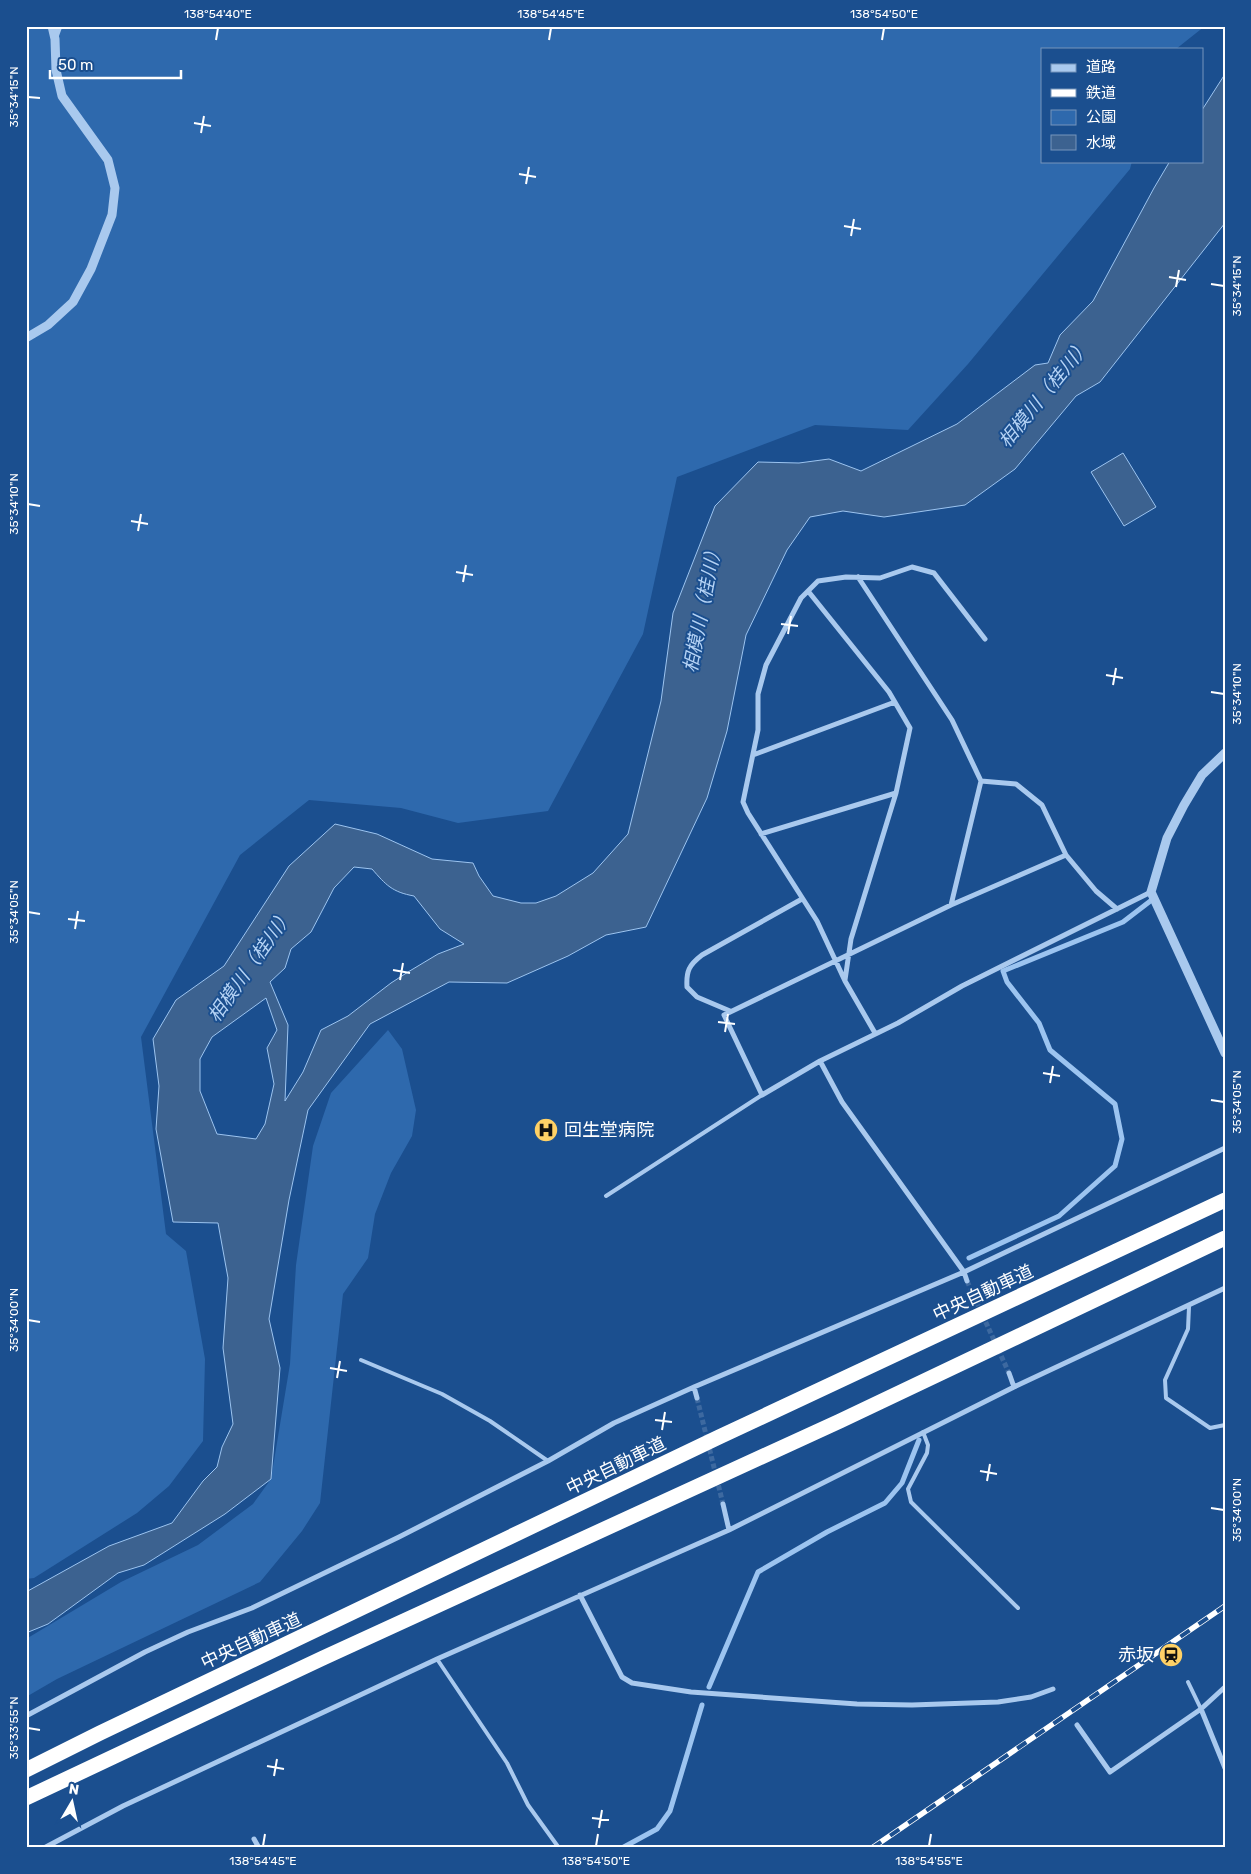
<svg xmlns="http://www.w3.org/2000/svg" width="1251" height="1874" font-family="Rubik,'Noto Sans JP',sans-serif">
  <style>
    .green { fill: #2e69ad }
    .water { fill: #3c6290; stroke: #9cc4f0; fill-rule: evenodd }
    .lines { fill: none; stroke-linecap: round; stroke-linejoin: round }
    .stream { stroke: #9cc4f0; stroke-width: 5 }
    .minor-tunnel { stroke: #3d69a0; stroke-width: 5; stroke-dasharray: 5 2.5; stroke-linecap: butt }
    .service { stroke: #a9c9ee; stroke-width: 4 }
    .minor { stroke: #a9c9ee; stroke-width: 5 }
    .tertiary { stroke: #a9c9ee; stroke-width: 9 }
    .motorway { stroke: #fff; stroke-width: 15 }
    .rail-casing { stroke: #fff; stroke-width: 5.5 }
    .rail { stroke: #1b4f8f; stroke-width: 4; stroke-dasharray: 11; stroke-linecap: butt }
    .ticks { fill: none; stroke: #fff; stroke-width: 2 }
    .labels { text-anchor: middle; stroke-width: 4; stroke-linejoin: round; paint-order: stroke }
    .poi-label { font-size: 18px; fill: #fff; stroke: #1b4f8f; text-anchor: start }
    .street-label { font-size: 18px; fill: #fff; stroke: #1b4f8f }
    .water-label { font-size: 19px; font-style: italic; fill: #b5d3f5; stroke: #1b4f8f }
    .neatline { fill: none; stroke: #fff; stroke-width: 2 }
    .ticks-label { font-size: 12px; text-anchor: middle; fill: #fff }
  </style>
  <rect width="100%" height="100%" fill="#1b4f8f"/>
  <path class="green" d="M 26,26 L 1205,26 L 1176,49 L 1042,49 L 1042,161 L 1132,161 L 1130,169 L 968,364 L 908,430 L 815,425 L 677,477 L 643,634 L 548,811 L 458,823 L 401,808 L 309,800 L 240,855 L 141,1037 L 166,1234 L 186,1251 L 205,1359 L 203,1441 L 169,1486 L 137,1513 L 34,1578 L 26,1579 Z
    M 388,1030 L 402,1049 L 416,1110 L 412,1136 L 391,1173 L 375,1214 L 368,1258 L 343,1294 L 320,1503 L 302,1531 L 260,1582 L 57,1679 L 26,1697 L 26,1639 L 121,1582 L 198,1545 L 253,1504 L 271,1479 L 290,1364 L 296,1265 L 313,1146 L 331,1093 Z"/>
  <path class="water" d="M 1225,74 L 1225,223 L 1100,382 L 1076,396 L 1015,469 L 965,505 L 884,517 L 843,511 L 810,517 L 787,550 L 746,635 L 727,731 L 707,798 L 646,927 L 606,935 L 568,956 L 507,983 L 449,982 L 370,1024 L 308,1110 L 289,1200 L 269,1319 L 280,1368 L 271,1479 L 225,1514 L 144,1565 L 118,1573 L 48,1624 L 26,1633 L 26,1592 L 109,1546 L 172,1523 L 203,1481 L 217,1467 L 222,1447 L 233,1424 L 223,1348 L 228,1278 L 218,1223 L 173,1222 L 156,1129 L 159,1086 L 153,1039 L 176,1000 L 224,966 L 289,866 L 335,824 L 377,834 L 432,859 L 473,863 L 479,876 L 493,896 L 521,903 L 536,903 L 556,896 L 593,873 L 628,834 L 661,701 L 673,613 L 715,506 L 758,462 L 799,463 L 829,459 L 861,471 L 957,424 L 1035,365 L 1048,363 L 1060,335 L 1093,301 L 1154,188 L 1170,161 L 1202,161 L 1202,110 ZM 354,867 L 372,869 C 386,885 392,892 414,896 L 440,929 L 464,944 L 438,954 L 408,972 L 391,983 L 348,1016 L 321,1030 L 303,1072 L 285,1101 L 288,1025 L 270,982 L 285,968 L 291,949 L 311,932 L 334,888 ZM 266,998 L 277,1030 L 267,1048 L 274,1084 L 265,1124 L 256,1139 L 217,1134 L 200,1091 L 200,1059 L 212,1037 Z
    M 1123,453 L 1156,507 L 1124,526 L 1091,472 Z"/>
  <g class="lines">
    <path class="stream" d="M 969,1258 L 1059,1216 L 1115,1166 L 1122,1139 L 1115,1104 L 1050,1050 L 1039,1023 L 1007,982 L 1003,971 L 1123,922 L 1153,899
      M 709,1687 L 758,1572 L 827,1532 L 885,1503 L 902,1483 L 919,1440
      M 622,1848 L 657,1829 L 670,1811 L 702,1705"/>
    <path class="minor-tunnel" d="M 967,1281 L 1009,1373
      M 697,1398 L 723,1504"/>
    <path class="service" d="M 606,1196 L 762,1095
      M 1189,1307 L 1188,1329 L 1165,1380 L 1166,1398 L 1210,1428 L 1225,1425
      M 361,1360 L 442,1394 L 490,1421 L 548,1461
      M 923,1432 L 928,1445 L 927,1453 L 908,1489 L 911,1502 L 1018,1608
      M 437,1659 L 507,1763 L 528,1805 L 559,1848
      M 1188,1682 L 1201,1709"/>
    <path class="minor" d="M 56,37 L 60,26
      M 858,577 L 952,720 L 981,781
      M 808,591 L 889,692 L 910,728 L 896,793 L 851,939 L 845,980
      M 753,755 L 895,702
      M 761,834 L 896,793
      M 951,905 L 981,781 L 1016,784 L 1042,805 L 1066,855 L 1096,891 L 1117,909
      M 730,1011 L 697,997 L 687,987 C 686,971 689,965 702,955 L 802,899
      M 875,1033 L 845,981 L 817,921 L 748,813 L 743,802 L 758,730 L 758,694 L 766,665 L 801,598 L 818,581 L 846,577 L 880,578 L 912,567 L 934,573 L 985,639
      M 820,1061 L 762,1095 L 724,1015 L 951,905 L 1066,855
      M 967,1281 L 964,1272 L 842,1102 L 820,1061 L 898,1023 L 962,986 L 1151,892
      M 1009,1373 L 1014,1387
      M 694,1387 L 697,1398
      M 723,1504 L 729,1530
      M 580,1595 L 622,1677 L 632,1683 L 691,1692 L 857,1704 L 912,1705 L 998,1702 L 1031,1697 L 1053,1689
      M 1201,1709 L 1225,1768
      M 26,1716 L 145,1652 L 188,1632 L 252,1608 L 399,1537 L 548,1461 L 614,1423 L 694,1387 L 964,1272 L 1225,1148
      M 1077,1725 L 1110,1772 L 1201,1709 L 1225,1687
      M 254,1839 L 259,1848
      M 44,1848 L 123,1806 L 437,1659 L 729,1530 L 1014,1387 L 1225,1288"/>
    <path class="tertiary" d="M 26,338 L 48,325 L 73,302 L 91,269 L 112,215 L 115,188 L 108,160 L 62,96 L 56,70 L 55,39 L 52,26
      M 1225,753 L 1202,775 L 1184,805 L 1167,838 L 1151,892 L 1225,1053"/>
    <path class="motorway" d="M 26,1770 L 100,1733 L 719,1437 L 1225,1200
      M 26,1798 L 323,1658 L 840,1421 L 1225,1238"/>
    <g class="rail-casing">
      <path id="rail" d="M 872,1848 L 1225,1606"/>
    </g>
    <use href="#rail" class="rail"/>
  </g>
  <path class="ticks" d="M 216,40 L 218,28M 549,40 L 551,28M 882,40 L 884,28M 28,97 L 40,98M 194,123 L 211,126M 201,133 L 204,116M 519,174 L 536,177M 526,184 L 529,167M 844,226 L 861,229M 851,236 L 854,219M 1169,277 L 1186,280M 1211,284 L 1224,286M 1176,287 L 1179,270M 28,504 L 40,506M 131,521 L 148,524M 138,531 L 141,514M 456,572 L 473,575M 463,582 L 466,565M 781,624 L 798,626M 788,634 L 791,616M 1106,675 L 1123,678M 1113,685 L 1116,668M 1211,692 L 1224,694M 28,912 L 40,914M 68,919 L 85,921M 75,929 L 78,911M 393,970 L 410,973M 400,980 L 403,963M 718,1022 L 735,1024M 725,1032 L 728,1014M 1043,1073 L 1060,1076M 1050,1083 L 1053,1066M 1211,1100 L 1224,1102M 28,1320 L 40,1322M 330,1368 L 347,1371M 337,1378 L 340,1361M 655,1420 L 672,1422M 662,1430 L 665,1412M 980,1471 L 997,1474M 987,1481 L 990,1464M 1211,1508 L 1224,1510M 28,1728 L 40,1730M 267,1766 L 284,1769M 274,1776 L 277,1759M 592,1818 L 609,1820M 599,1828 L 602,1810M 263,1846 L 265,1834M 596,1846 L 598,1834M 929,1846 L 931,1834"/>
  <defs>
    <g id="hospital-disc" transform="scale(1.25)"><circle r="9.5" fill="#ffd166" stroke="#1b4f8f"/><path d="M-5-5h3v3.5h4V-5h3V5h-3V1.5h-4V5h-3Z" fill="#111"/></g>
    <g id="station-disc" transform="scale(1.25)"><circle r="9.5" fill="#ffd166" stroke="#1b4f8f"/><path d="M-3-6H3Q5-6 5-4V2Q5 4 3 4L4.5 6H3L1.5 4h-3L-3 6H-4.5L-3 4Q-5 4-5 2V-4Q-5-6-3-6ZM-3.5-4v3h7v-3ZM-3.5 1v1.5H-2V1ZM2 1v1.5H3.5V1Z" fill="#111"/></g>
  </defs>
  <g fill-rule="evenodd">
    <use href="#hospital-disc" x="546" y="1130"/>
    <use href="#station-disc" x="1171" y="1655"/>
  </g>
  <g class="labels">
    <g class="poi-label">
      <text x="564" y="1136">回生堂病院</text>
      <text x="1154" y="1661" text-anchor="end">赤坂</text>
    </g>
    <g class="street-label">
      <text transform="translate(983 1293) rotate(-25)" y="6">中央自動車道</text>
      <text transform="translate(616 1466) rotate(-26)" y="6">中央自動車道</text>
      <text transform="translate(251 1641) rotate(-25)" y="6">中央自動車道</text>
    </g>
    <g class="water-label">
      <text transform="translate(1044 393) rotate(-51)" y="7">相模川（桂川）</text>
      <text transform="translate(702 607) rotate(-79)" y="7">相模川（桂川）</text>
      <text transform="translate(250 965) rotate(-55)" y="7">相模川（桂川）</text>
    </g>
  </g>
  <rect width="1251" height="1874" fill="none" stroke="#1b4f8f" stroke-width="55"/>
  <rect x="1041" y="48" width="162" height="115" fill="#1b4f8f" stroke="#7695bc"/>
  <rect x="1051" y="64" width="25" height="8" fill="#a9c9ee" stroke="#7695bc"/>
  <text x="1086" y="72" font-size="15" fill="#ffffff">道路</text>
  <rect x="1051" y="89" width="25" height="8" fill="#ffffff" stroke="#7695bc"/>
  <text x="1086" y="98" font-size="15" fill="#ffffff">鉄道</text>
  <rect x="1051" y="110" width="25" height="15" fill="#2e69ad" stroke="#7695bc"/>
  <text x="1086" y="122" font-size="15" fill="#ffffff">公園</text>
  <rect x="1051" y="135" width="25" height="15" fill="#3c6290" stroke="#7695bc"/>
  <text x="1086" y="148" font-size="15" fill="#ffffff">水域</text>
  <g transform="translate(72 1802) rotate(9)" stroke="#1b4f8f" stroke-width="4" paint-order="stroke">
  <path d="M0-4L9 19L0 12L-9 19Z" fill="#ffffff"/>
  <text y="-8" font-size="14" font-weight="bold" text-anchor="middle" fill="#ffffff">N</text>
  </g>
  <path d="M50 70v8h131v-8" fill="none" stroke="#ffffff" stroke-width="2.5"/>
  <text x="58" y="70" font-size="15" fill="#ffffff" stroke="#1b4f8f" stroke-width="4" paint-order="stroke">50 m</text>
  <rect x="28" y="28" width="1196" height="1818" class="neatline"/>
  <g class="ticks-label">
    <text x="218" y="18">138°54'40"E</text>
    <text x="551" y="18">138°54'45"E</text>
    <text x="884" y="18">138°54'50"E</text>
    <text transform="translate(14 97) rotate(-90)" y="4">35°34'15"N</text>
    <text transform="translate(1237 286) rotate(-90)" y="4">35°34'15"N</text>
    <text transform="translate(14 504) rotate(-90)" y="4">35°34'10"N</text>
    <text transform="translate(1237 694) rotate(-90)" y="4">35°34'10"N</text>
    <text transform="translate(14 912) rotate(-90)" y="4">35°34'05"N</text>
    <text transform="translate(1237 1102) rotate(-90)" y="4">35°34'05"N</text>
    <text transform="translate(14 1320) rotate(-90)" y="4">35°34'00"N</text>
    <text transform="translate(1237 1510) rotate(-90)" y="4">35°34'00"N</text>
    <text transform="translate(14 1728) rotate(-90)" y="4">35°33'55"N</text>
    <text x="263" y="1865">138°54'45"E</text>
    <text x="596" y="1865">138°54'50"E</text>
    <text x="929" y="1865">138°54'55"E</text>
  </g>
</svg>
